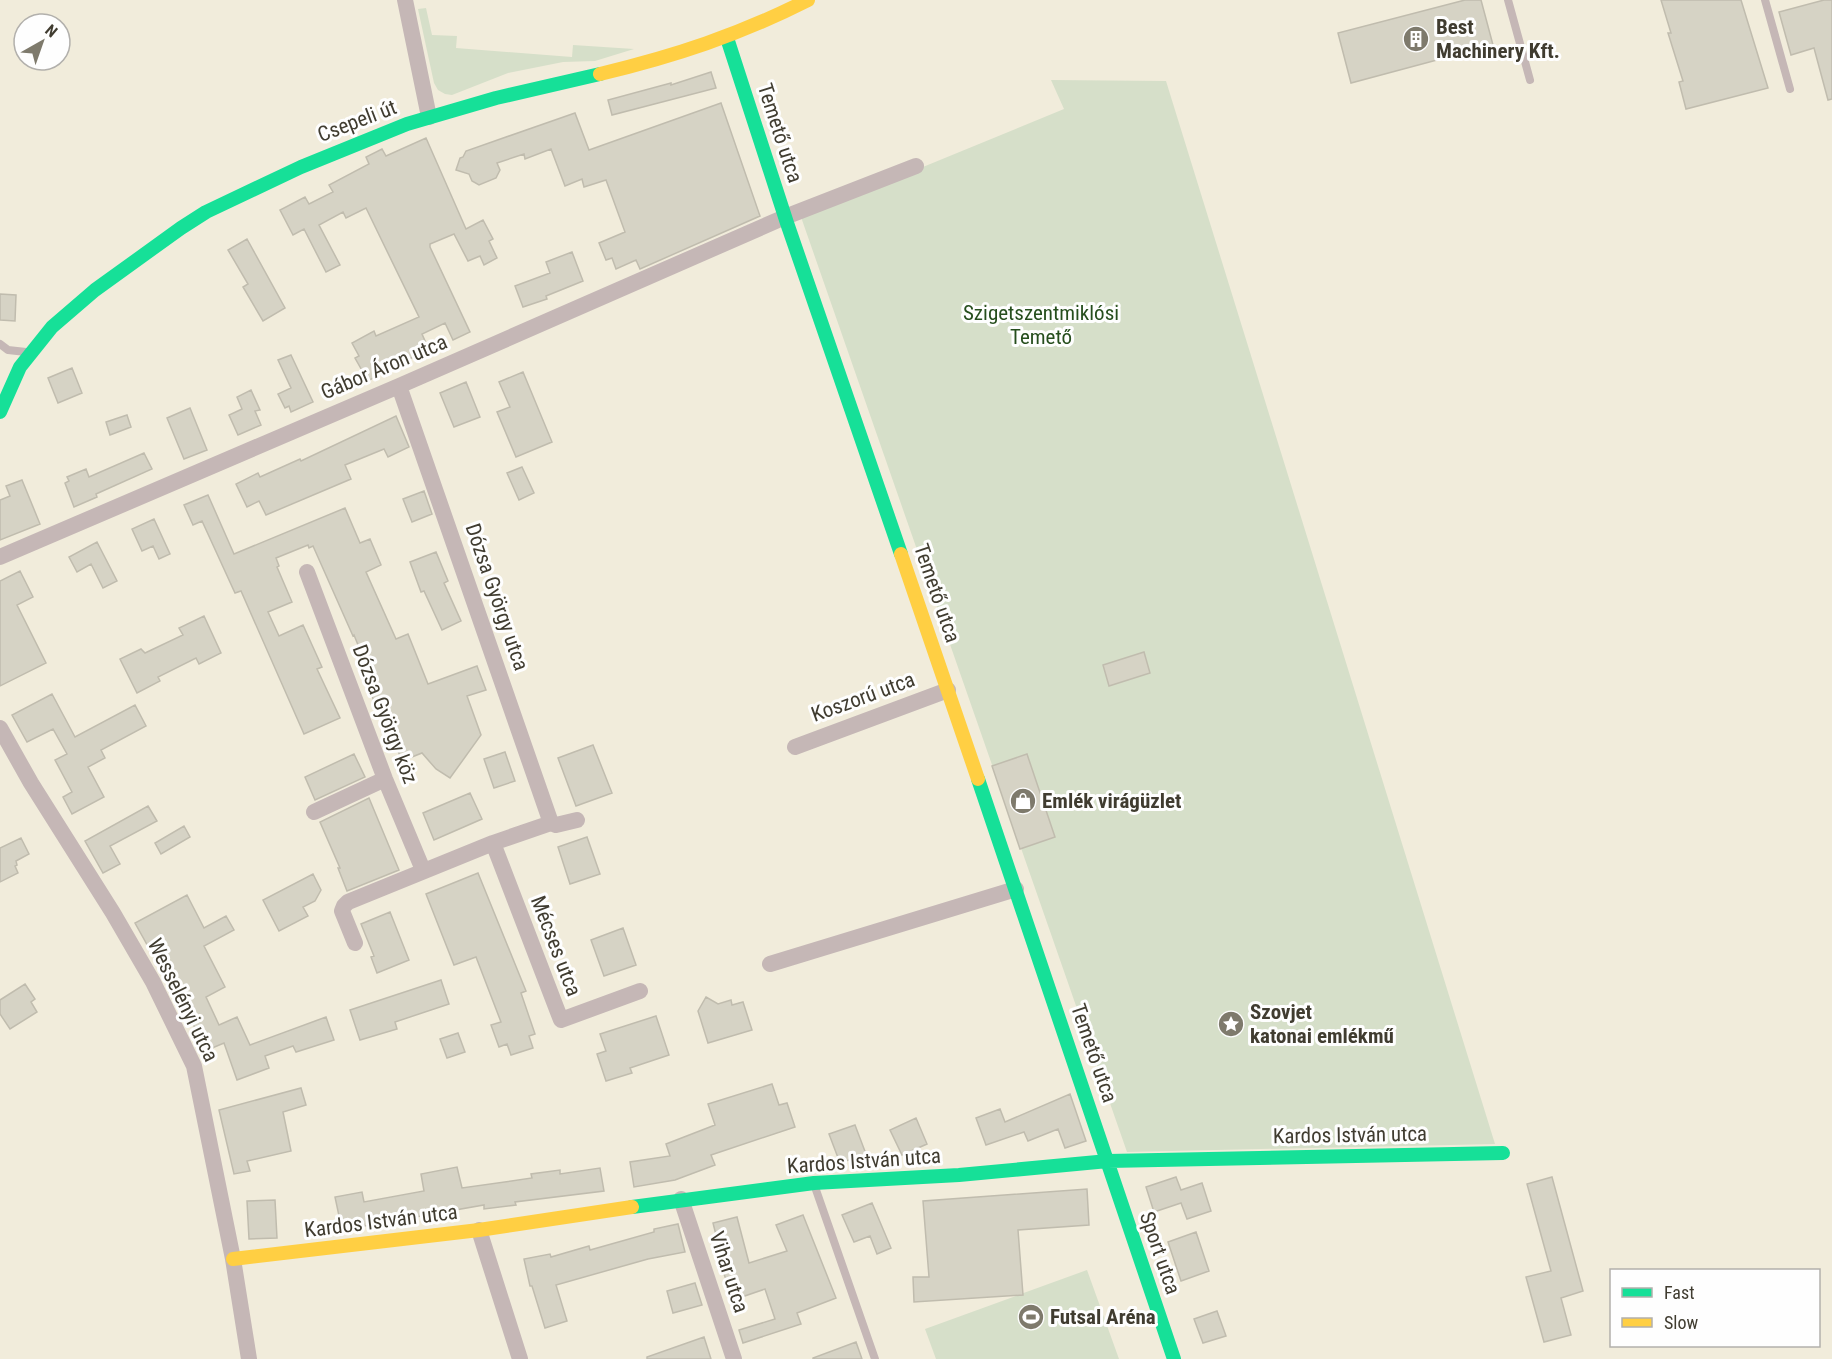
<svg xmlns="http://www.w3.org/2000/svg" width="1832" height="1359" font-family="'Roboto Condensed',sans-serif">
  <style>
    .green { fill: #d6dfc9 }
    .building { fill: #d6d3c5; stroke: #c0bcae; stroke-width: 1.5 }
    .lines { fill: none; stroke-linecap: round; stroke-linejoin: round }
    .lane { stroke: #c5b7b6; stroke-width: 8 }
    .street { stroke: #c5b7b6; stroke-width: 16 }
    .fast { stroke: #16e098; stroke-width: 14 }
    .slow { stroke: #ffcf43; stroke-width: 14 }
    .labels { text-anchor: middle; stroke-width: 6; stroke-linejoin: round; paint-order: stroke }
    .poi-label { font-size: 21px; font-weight: bold; fill: #403c30; stroke: #fefefe; text-anchor: start }
    .street-label { font-size: 21px; fill: #403c30; stroke: #fefefe }
    .park-label { font-size: 21px; fill: #264e1d; stroke: #fefefe }
  </style>
  <rect width="100%" height="100%" fill="#f1ecdb"/>
  <path class="green" d="M 426,8 L 432,35 L 457,36 L 456,48 L 572,57 L 573,45 L 634,49 L 595,61 L 563,62 L 508,73 L 452,95 L 445,94 L 438,90 L 434,83 L 418,9 Z
    M 1051,80 L 1166,81 L 1495,1144 L 1127,1152 L 801,217 L 1064,109 Z
    M 1087,1270 L 1119,1359 L 936,1359 L 925,1329 Z"/>
  <path class="building" d="M 1465,0 L 1481,0 L 1493,45 L 1351,83 L 1338,33 Z
    M 1661,0 L 1741,0 L 1768,88 L 1686,109 L 1679,82 L 1683,81 L 1668,33 L 1671,33 Z
    M 1824,0 L 1832,0 L 1832,99 L 1828,100 L 1814,48 L 1791,55 L 1779,12 Z
    M 711,72 L 716,88 L 612,115 L 608,100 L 671,83 L 671,85 Z
    M 721,103 L 760,216 L 640,269 L 636,260 L 616,269 L 612,258 L 606,260 L 599,243 L 625,232 L 606,180 L 584,187 L 582,179 L 565,186 L 551,149 L 525,159 L 524,154 L 497,163 L 500,170 L 496,178 L 479,185 L 472,181 L 469,174 L 456,170 L 460,158 L 463,157 L 466,151 L 575,113 L 589,150 Z
    M 426,138 L 466,229 L 483,220 L 493,239 L 489,241 L 497,258 L 484,265 L 480,256 L 468,261 L 454,234 L 430,244 L 430,247 L 470,332 L 453,340 L 445,323 L 422,334 L 429,350 L 392,367 L 368,381 L 355,358 L 359,356 L 352,343 L 374,331 L 376,336 L 419,317 L 366,208 L 346,218 L 343,212 L 319,225 L 340,265 L 326,272 L 304,229 L 293,235 L 280,210 L 305,197 L 309,204 L 333,192 L 329,185 L 369,164 L 366,157 L 382,149 L 386,156 Z
    M 247,239 L 285,308 L 263,321 L 243,287 L 248,284 L 228,250 Z
    M 572,252 L 583,281 L 546,296 L 547,299 L 523,307 L 515,286 L 550,273 L 546,262 Z
    M 0,294 L 16,295 L 15,321 L 0,320 Z
    M 291,355 L 313,402 L 291,412 L 289,406 L 285,408 L 278,394 L 291,388 L 278,360 Z
    M 72,368 L 82,393 L 58,403 L 48,378 Z
    M 523,372 L 552,442 L 516,457 L 497,412 L 510,407 L 499,382 Z
    M 466,382 L 480,417 L 454,427 L 440,393 Z
    M 251,390 L 260,410 L 255,411 L 261,425 L 238,435 L 229,415 L 242,409 L 237,397 Z
    M 190,408 L 207,450 L 184,459 L 167,418 Z
    M 127,415 L 131,427 L 110,435 L 106,422 Z
    M 396,416 L 409,447 L 388,457 L 384,449 L 345,465 L 351,479 L 266,515 L 259,501 L 247,507 L 236,484 L 258,473 L 260,477 L 300,459 L 301,461 Z
    M 144,453 L 152,469 L 96,494 L 97,497 L 74,507 L 65,483 L 69,481 L 67,477 L 86,469 L 89,477 Z
    M 522,467 L 534,493 L 519,500 L 507,473 Z
    M 22,480 L 40,524 L 0,540 L 0,500 L 10,496 L 6,486 Z
    M 424,491 L 432,514 L 412,522 L 403,499 Z
    M 208,495 L 234,554 L 345,508 L 360,543 L 370,539 L 381,565 L 366,572 L 396,639 L 408,634 L 428,684 L 477,666 L 486,690 L 467,696 L 481,735 L 450,778 L 436,769 L 422,753 L 402,761 L 385,718 L 382,719 L 371,694 L 377,692 L 354,635 L 353,636 L 313,546 L 309,548 L 308,545 L 276,558 L 279,566 L 277,567 L 292,602 L 268,612 L 279,636 L 303,625 L 322,667 L 317,669 L 340,718 L 304,734 L 241,591 L 235,593 L 202,521 L 193,525 L 184,505 Z
    M 154,519 L 170,554 L 159,559 L 153,546 L 142,551 L 132,529 Z
    M 97,542 L 117,581 L 103,588 L 91,564 L 77,572 L 69,557 Z
    M 436,552 L 448,581 L 444,583 L 461,621 L 442,630 L 424,591 L 421,592 L 410,562 Z
    M 20,571 L 33,597 L 17,605 L 46,663 L 0,686 L 0,581 Z
    M 204,616 L 221,653 L 199,664 L 196,658 L 158,677 L 160,681 L 137,693 L 120,659 L 141,649 L 145,653 L 183,635 L 179,628 Z
    M 1144,652 L 1150,673 L 1109,686 L 1103,665 Z
    M 52,694 L 75,737 L 135,705 L 146,726 L 101,750 L 105,758 L 88,767 L 104,797 L 72,814 L 63,797 L 72,792 L 55,760 L 67,754 L 53,729 L 27,742 L 12,715 Z
    M 593,745 L 612,793 L 576,806 L 558,758 Z
    M 505,752 L 515,781 L 494,788 L 484,759 Z
    M 354,754 L 365,777 L 315,800 L 305,777 Z
    M 1027,754 L 1055,837 L 1020,849 L 992,766 Z
    M 470,793 L 482,819 L 434,840 L 423,813 Z
    M 369,798 L 399,870 L 347,891 L 338,868 L 340,868 L 320,822 Z
    M 148,806 L 157,821 L 110,846 L 120,864 L 103,873 L 85,841 Z
    M 184,826 L 190,837 L 161,854 L 155,843 Z
    M 587,837 L 600,874 L 570,884 L 558,847 Z
    M 21,838 L 29,854 L 16,861 L 17,865 L 15,866 L 18,873 L 0,882 L 0,848 Z
    M 478,873 L 526,991 L 521,993 L 535,1034 L 529,1036 L 533,1048 L 511,1055 L 507,1044 L 499,1047 L 491,1025 L 501,1022 L 476,957 L 454,965 L 426,894 Z
    M 313,874 L 321,890 L 315,901 L 303,907 L 308,916 L 279,931 L 263,900 Z
    M 187,895 L 204,928 L 226,916 L 234,930 L 204,946 L 225,987 L 206,997 L 219,1025 L 237,1017 L 250,1045 L 326,1017 L 334,1040 L 296,1052 L 293,1046 L 265,1056 L 269,1068 L 237,1080 L 224,1043 L 205,1051 L 186,1008 L 183,1009 L 135,923 Z
    M 390,912 L 409,960 L 377,973 L 371,957 L 374,956 L 361,924 Z
    M 623,928 L 636,965 L 604,976 L 591,940 Z
    M 441,980 L 449,1004 L 395,1022 L 397,1029 L 360,1040 L 350,1010 Z
    M 25,984 L 35,999 L 31,1002 L 37,1012 L 10,1029 L 0,1014 L 0,1000 Z
    M 706,997 L 718,1004 L 731,1000 L 732,1005 L 743,1002 L 752,1030 L 708,1043 L 698,1011 Z
    M 656,1016 L 669,1055 L 630,1068 L 632,1073 L 606,1081 L 597,1054 L 606,1051 L 600,1034 Z
    M 458,1033 L 465,1052 L 447,1058 L 440,1039 Z
    M 772,1084 L 779,1105 L 787,1103 L 795,1127 L 711,1155 L 715,1165 L 675,1180 L 634,1187 L 630,1162 L 670,1156 L 666,1144 L 715,1125 L 708,1104 Z
    M 301,1088 L 306,1105 L 283,1112 L 291,1151 L 247,1161 L 250,1171 L 234,1174 L 219,1110 Z
    M 1070,1094 L 1086,1141 L 1065,1148 L 1058,1129 L 1028,1141 L 1024,1132 L 986,1145 L 976,1118 L 1000,1109 L 1005,1122 Z
    M 916,1118 L 927,1144 L 902,1155 L 890,1130 Z
    M 855,1125 L 866,1154 L 840,1163 L 829,1134 Z
    M 457,1167 L 462,1188 L 532,1178 L 531,1174 L 560,1170 L 560,1174 L 600,1168 L 604,1191 L 515,1202 L 516,1205 L 484,1209 L 484,1205 L 342,1230 L 335,1197 L 362,1192 L 364,1202 L 424,1191 L 421,1174 Z
    M 1176,1177 L 1181,1190 L 1202,1183 L 1211,1211 L 1187,1219 L 1181,1203 L 1154,1212 L 1146,1187 Z
    M 1552,1177 L 1583,1291 L 1561,1298 L 1571,1335 L 1544,1342 L 1526,1277 L 1551,1271 L 1527,1184 Z
    M 1087,1189 L 1089,1225 L 1018,1230 L 1023,1295 L 914,1302 L 913,1277 L 929,1277 L 923,1201 Z
    M 275,1200 L 277,1238 L 249,1239 L 247,1201 Z
    M 872,1203 L 891,1248 L 877,1254 L 870,1236 L 854,1242 L 842,1215 Z
    M 803,1215 L 836,1298 L 797,1313 L 801,1324 L 743,1343 L 739,1330 L 775,1319 L 765,1289 L 733,1300 L 723,1271 L 725,1271 L 713,1223 L 737,1217 L 749,1263 L 787,1251 L 776,1225 Z
    M 678,1224 L 685,1252 L 648,1259 L 556,1285 L 567,1321 L 545,1328 L 532,1286 L 530,1286 L 524,1259 L 550,1254 L 551,1257 L 589,1246 L 590,1250 L 654,1232 L 654,1229 Z
    M 1196,1232 L 1209,1271 L 1181,1281 L 1168,1242 Z
    M 695,1283 L 702,1305 L 673,1313 L 667,1291 Z
    M 1217,1311 L 1226,1336 L 1203,1343 L 1194,1319 Z
    M 704,1337 L 711,1359 L 647,1359 L 647,1357 Z
    M 856,1342 L 862,1359 L 813,1359 L 813,1358 Z"/>
  <g class="lines">
    <path class="lane" d="M 1508,0 L 1530,80
      M 1765,0 L 1790,89
      M 0,344 L 8,350 L 26,352
      M 815,1187 L 875,1359"/>
    <path class="street" d="M 405,0 L 429,117
      M 399,386 L 551,823
      M 0,557 L 399,386 L 785,217 L 916,166
      M 307,572 L 385,779 L 423,870
      M 0,728 L 31,783 L 113,913 L 153,982 L 194,1066 L 233,1259 L 249,1359
      M 795,747 L 948,690
      M 314,812 L 385,779
      M 493,843 L 561,1020 L 640,991
      M 355,943 L 342,911 L 344,906 L 348,902 L 493,843 L 551,823 L 556,825 L 577,820
      M 770,964 L 1016,889
      M 681,1199 L 734,1359
      M 479,1230 L 520,1359"/>
    <path class="fast" d="M 727,38 L 787,223 L 901,554
      M 0,412 L 20,367 L 52,327 L 95,290 L 181,228 L 206,212 L 301,167 L 407,124 L 496,98 L 600,74
      M 978,779 L 1174,1359
      M 632,1207 L 814,1183 L 959,1175 L 1108,1161 L 1503,1153"/>
    <path class="slow" d="M 600,74 C 675,56 739,35 808,0
      M 901,554 L 978,779
      M 233,1259 L 479,1230 L 632,1207"/>
  </g>
  <defs>
    <g id="building-disc" transform="scale(1.35)"><circle r="9.5" fill="#7e7a6c" stroke="#fefefe"/><path d="M-4-6H4V6H1V3H-1V6H-4ZM-2.5-4.3h1.7v1.8h-1.7ZM.8-4.3h1.7v1.8H.8ZM-2.5-1h1.7V.8h-1.7ZM.8-1h1.7V.8H.8Z" fill="#fff"/></g>
    <g id="shop-disc" transform="scale(1.35)"><circle r="9.5" fill="#7e7a6c" stroke="#fefefe"/><path d="M-5-2.5h2.3a2.7 3.5 0 0 1 5.4 0H5L5.5 6h-11ZM-1.5-2.5h3a1.5 2.3 0 0 0-3 0Z" fill="#fff"/></g>
    <g id="sight-disc" transform="scale(1.35)"><circle r="9.5" fill="#7e7a6c" stroke="#fefefe"/><path d="M0-6L1.8-2.2L6-1.7L2.9 1.2L3.7 5.4L0 3.3L-3.7 5.4L-2.9 1.2L-6-1.7L-1.8-2.2Z" fill="#fff"/></g>
    <g id="stadium-disc" transform="scale(1.35)"><circle r="9.5" fill="#7e7a6c" stroke="#fefefe"/><path d="M0-5a6.5 5 0 1 0 0 10a6.5 5 0 1 0 0-10ZM-3.5-1.8h7v3.6h-7Z" fill="#fff"/></g>
  </defs>
  <g fill-rule="evenodd">
    <use href="#building-disc" x="1416" y="39"/>
    <use href="#shop-disc" x="1023" y="801"/>
    <use href="#sight-disc" x="1231" y="1024"/>
    <use href="#stadium-disc" x="1031" y="1317"/>
  </g>
  <g class="labels">
    <g class="poi-label">
      <text x="1436" y="34">Best<tspan x="1436" dy="24">Machinery Kft.</tspan></text>
      <text x="1042" y="808">Emlék virágüzlet</text>
      <text x="1250" y="1019">Szovjet<tspan x="1250" dy="24">katonai emlékmű</tspan></text>
      <text x="1050" y="1324">Futsal Aréna</text>
    </g>
    <g class="street-label">
      <text transform="translate(357 121) rotate(-21)" y="7">Csepeli út</text>
      <text transform="translate(780 133) rotate(72)" y="7">Temető utca</text>
      <text transform="translate(384 367) rotate(-23)" y="7">Gábor Áron utca</text>
      <text transform="translate(937 593) rotate(71)" y="7">Temető utca</text>
      <text transform="translate(497 597) rotate(71)" y="7">Dózsa György utca</text>
      <text transform="translate(863 697) rotate(-20)" y="7">Koszorú utca</text>
      <text transform="translate(385 714) rotate(69)" y="7">Dózsa György köz</text>
      <text transform="translate(556 946) rotate(69)" y="7">Mécses utca</text>
      <text transform="translate(183 1000) rotate(64)" y="7">Wesselényi utca</text>
      <text transform="translate(1094 1053) rotate(71)" y="7">Temető utca</text>
      <text transform="translate(1350 1135) rotate(-1)" y="7">Kardos István utca</text>
      <text transform="translate(864 1161) rotate(-4)" y="7">Kardos István utca</text>
      <text transform="translate(381 1221) rotate(-7)" y="7">Kardos István utca</text>
      <text transform="translate(1160 1253) rotate(71)" y="7">Sport utca</text>
      <text transform="translate(729 1272) rotate(72)" y="7">Vihar utca</text>
    </g>
    <g class="park-label">
      <text x="1041" y="320">Szigetszentmiklósi<tspan x="1041" dy="24">Temető</tspan></text>
    </g>
  </g>
  <rect x="1610" y="1269" width="210" height="78" fill="#fefefe" stroke="#b2b0ac" stroke-width="1.5"/>
  <rect x="1622" y="1288" width="30" height="9" fill="#16e098" stroke="#b2b0ac" stroke-width="1.5"/>
  <text x="1664" y="1299" font-size="18" fill="#403c30">Fast</text>
  <rect x="1622" y="1318" width="30" height="9" fill="#ffcf43" stroke="#b2b0ac" stroke-width="1.5"/>
  <text x="1664" y="1329" font-size="18" fill="#403c30">Slow</text>
  <g transform="translate(42 42) rotate(40)"><circle r="28" fill="#fefefe" stroke="#b2b0ac" stroke-width="1.5"/>
  <path d="M0-4.5L10 22L0 15L-10 22Z" fill="#7e7a6c"/>
  <text y="-9" font-size="16" font-weight="bold" text-anchor="middle" fill="#403c30">N</text>
  </g>
</svg>
